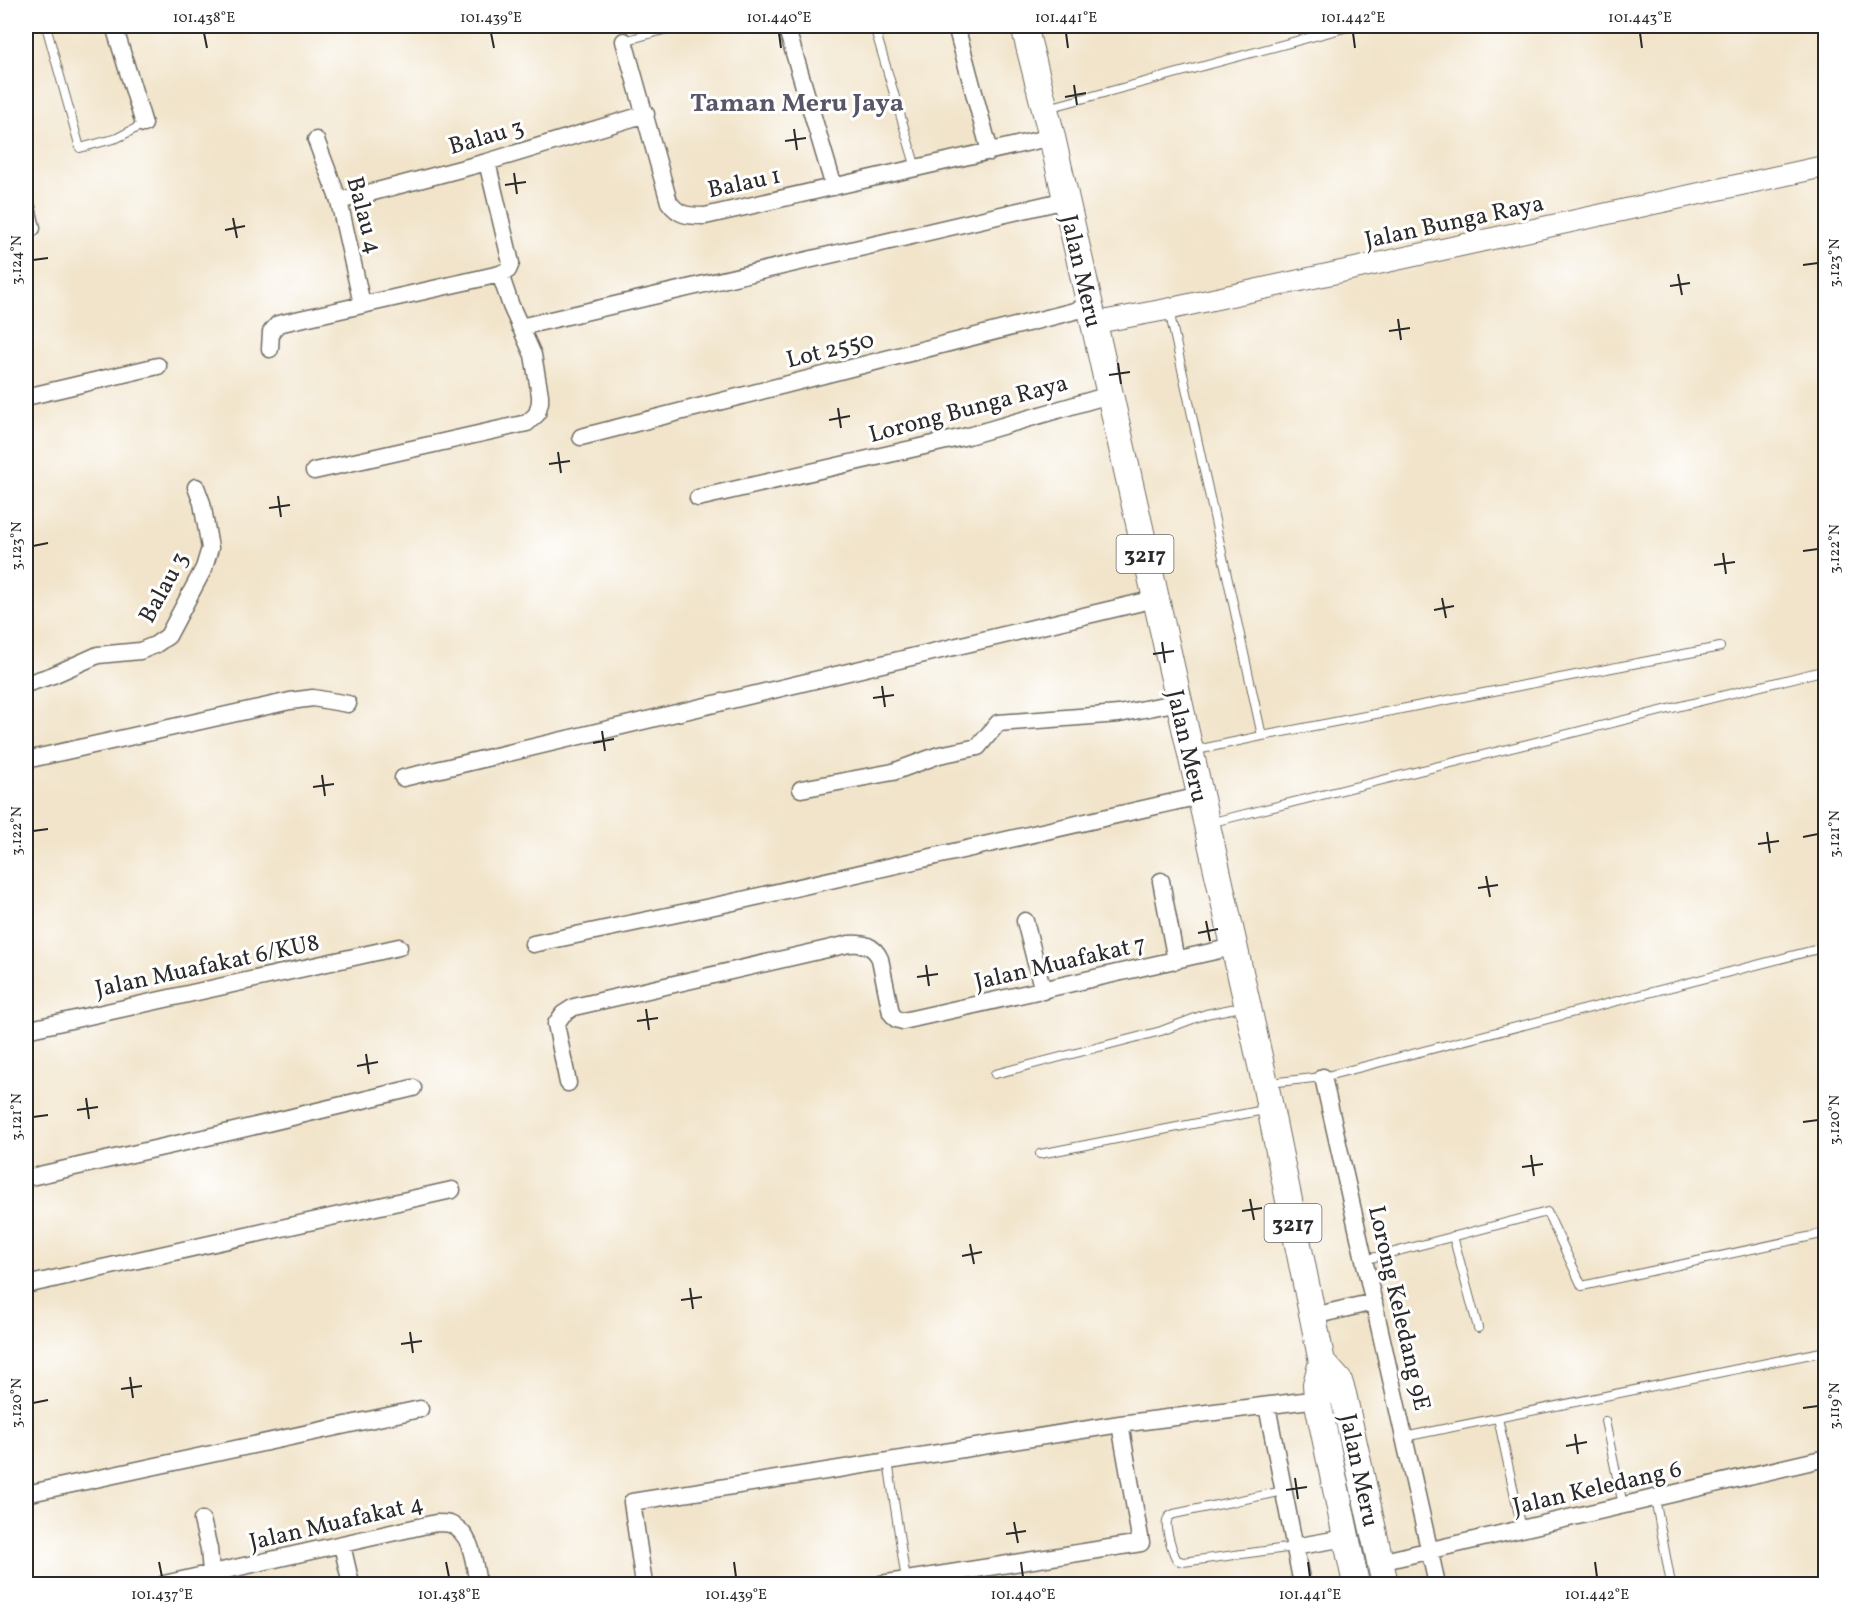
<svg xmlns="http://www.w3.org/2000/svg" width="1851" height="1610" font-family="Vollkorn,serif">
  <style>
    .lines { fill: none; stroke-linecap: round; stroke-linejoin: round }
    .service-casing { stroke: #706c63; stroke-width: 10 }
    .minor-casing { stroke: #706c63; stroke-width: 19 }
    .tertiary-casing { stroke: #706c63; stroke-width: 23 }
    .primary-casing { stroke: #706c63; stroke-width: 28 }
    .service { stroke: #fff; stroke-width: 8 }
    .minor { stroke: #fff; stroke-width: 16 }
    .tertiary { stroke: #fff; stroke-width: 21 }
    .primary { stroke: #fff; stroke-width: 26 }
    .ticks { fill: none; stroke: #2b2b2b; stroke-width: 2 }
    .labels { text-anchor: middle; stroke-width: 6; stroke-linejoin: round; paint-order: stroke }
    .shield { fill: #fff; stroke: #6b6b6b; stroke-width: 1.5 }
    .shield-label { font-size: 22px; font-weight: bold; fill: #2b2b2b }
    .street-label { font-size: 24px; fill: #2b2b2b; stroke: #fff }
    .neighbourhood-label { font-size: 26px; font-weight: bold; fill: #595667; stroke: #fff }
    .neatline { fill: none; stroke: #2b2b2b; stroke-width: 2 }
    .ticks-label { font-size: 15px; text-anchor: middle; fill: #2b2b2b }
  </style>
  <rect width="100%" height="100%" fill="#fff"/>
  <filter id="ink" filterUnits="userSpaceOnUse"><feTurbulence type="fractalNoise" baseFrequency=".0167" numOctaves="2"/><feDisplacementMap in="SourceGraphic" scale="12" xChannelSelector="R" yChannelSelector="G"/><feConvolveMatrix kernelMatrix="1 2 1 2 8 2 1 2 1" color-interpolation-filters="sRGB"/></filter>
  <filter id="wash" filterUnits="userSpaceOnUse"><feTurbulence type="fractalNoise" baseFrequency=".008" numOctaves="4" result="noise"/><feDisplacementMap in="SourceGraphic" scale="24" xChannelSelector="R" yChannelSelector="G"/><feGaussianBlur stdDeviation="1.35" result="paint"/><feColorMatrix in="noise" values="0 0 0 0 0 0 0 0 0 0 0 0 0 0 0 0 0 1.4 0 .05"/><feComposite in="paint" operator="in"/></filter>
  <g filter="url(#wash)">
    <rect width="100%" height="100%" fill="#f1e4ca"/>
  </g>
  <g filter="url(#ink)">
    <g class="lines">
      <g class="service-casing">
        <path id="service" d="M 46,26 L 80,148 L 117,138 L 144,124
          M 874,26 L 916,168
          M 624,41 L 678,26
          M 1048,108 L 1352,26
          M 1169,310 L 1262,736 L 1720,647
          M 1192,751 L 1262,736
          M 1209,823 L 1826,670
          M 995,1074 L 1161,1031 L 1206,1014 L 1246,1006
          M 1269,1083 L 1323,1077 L 1826,947
          M 1040,1154 L 1269,1109
          M 1453,1236 L 1478,1328
          M 1364,1260 L 1547,1212 L 1582,1286 L 1826,1233
          M 1498,1418 L 1522,1529
          M 1605,1421 L 1623,1505
          M 1404,1437 L 1826,1351
          M 888,1461 L 906,1580
          M 1283,1491 L 1174,1514 C 1170,1516 1168,1516 1167,1521 C 1165,1528 1173,1554 1177,1560 L 1183,1562 L 1294,1547
          M 1655,1498 L 1671,1584
          M 1281,1584 L 1301,1581"/>
      </g>
      <g class="minor-casing">
        <path id="minor" d="M 114,26 L 144,124
          M 786,26 L 834,187
          M 956,26 L 990,152
          M 624,41 L 669,202 C 679,216 688,216 705,216 L 1052,137
          M 316,140 L 339,201 L 362,304
          M 339,201 L 487,162 L 646,114
          M 26,204 L 32,228
          M 520,327 L 1066,200
          M 270,349 L 271,332 L 278,324 L 500,274 L 508,270 L 511,263 L 487,162
          M 26,397 L 158,366
          M 581,437 L 1090,307
          M 314,471 L 518,425 L 527,423 L 537,414 L 540,402 L 540,395 L 533,355 L 511,306 L 500,274
          M 698,498 L 968,436 L 1109,395
          M 26,684 L 53,675 L 98,655 L 140,651 L 155,645 L 168,636 L 204,568 L 210,548 L 202,503 L 196,487
          M 26,760 L 290,701 L 313,698 L 348,704
          M 403,778 L 1155,599
          M 801,789 L 893,772 L 939,755 L 978,747 L 998,723 L 1119,714 L 1179,702
          M 1161,881 L 1176,961
          M 1025,921 L 1043,991
          M 533,944 L 729,903 L 1200,796
          M 26,1030 L 399,947
          M 1323,1077 L 1437,1584
          M 568,1083 L 556,1024 L 563,1014 L 574,1007 L 849,944 C 863,943 874,945 880,959 L 891,1013 L 896,1019 L 903,1021 L 1233,947
          M 26,1178 L 234,1131 L 413,1088
          M 26,1285 L 452,1190
          M 1313,1316 L 1374,1302
          M 1267,1406 L 1302,1584
          M 26,1494 L 420,1409
          M 202,1520 L 209,1549 L 212,1584
          M 342,1545 L 351,1584
          M 1294,1547 L 1345,1538
          M 1380,1562 L 1826,1458
          M 164,1584 L 436,1523 C 440,1523 446,1523 450,1524 C 473,1533 474,1564 478,1584
          M 644,1584 L 632,1502 L 1120,1424 L 1326,1398
          M 881,1584 L 1141,1543 L 1120,1424"/>
      </g>
      <g class="tertiary-casing">
        <path id="tertiary" d="M 1094,323 L 1169,309 L 1826,166"/>
      </g>
      <g class="primary-casing">
        <path id="primary" d="M 1024,26 L 1052,137 L 1265,1083 L 1322,1362 L 1316,1384 L 1317,1399 L 1356,1584
          M 1322,1362 L 1339,1381 L 1343,1394 L 1385,1584"/>
      </g>
      <use href="#service" class="service"/>
      <use href="#minor" class="minor"/>
      <use href="#tertiary" class="tertiary"/>
      <use href="#primary" class="primary"/>
    </g>
  </g>
  <path class="ticks" d="M 204,33 L 207,48M 491,33 L 494,48M 779,33 L 781,48M 1066,33 L 1068,48M 1353,33 L 1355,48M 1640,33 L 1642,48M 1074,85 L 1077,105M 1065,97 L 1086,93M 794,129 L 797,150M 785,141 L 806,138M 514,173 L 517,194M 505,185 L 526,182M 233,218 L 237,238M 225,230 L 245,226M 33,260 L 48,258M 1803,265 L 1818,263M 1678,274 L 1682,295M 1670,286 L 1690,283M 1398,319 L 1401,340M 1389,331 L 1410,328M 1118,363 L 1121,384M 1109,375 L 1130,372M 838,408 L 841,428M 829,420 L 850,416M 558,452 L 561,473M 549,464 L 570,461M 278,496 L 281,517M 269,508 L 290,505M 33,546 L 48,543M 1803,551 L 1818,549M 1723,553 L 1726,574M 1714,565 L 1735,562M 1442,598 L 1446,618M 1434,610 L 1454,606M 1162,642 L 1165,663M 1153,654 L 1174,651M 882,686 L 885,707M 873,698 L 894,695M 602,731 L 605,751M 593,743 L 614,739M 322,775 L 325,796M 313,787 L 334,784M 33,831 L 48,829M 1767,832 L 1770,853M 1803,837 L 1818,834M 1758,844 L 1779,841M 1486,876 L 1490,897M 1478,888 L 1498,885M 1206,921 L 1210,941M 1198,933 L 1218,929M 926,965 L 929,986M 917,977 L 938,974M 646,1009 L 649,1030M 637,1021 L 658,1018M 366,1054 L 369,1074M 357,1066 L 378,1062M 86,1098 L 89,1119M 77,1110 L 98,1107M 33,1117 L 48,1115M 1803,1122 L 1818,1120M 1531,1155 L 1534,1176M 1522,1167 L 1543,1164M 1250,1199 L 1254,1220M 1242,1211 L 1262,1208M 970,1244 L 974,1264M 962,1256 L 982,1252M 690,1288 L 693,1309M 681,1300 L 702,1297M 410,1332 L 413,1353M 401,1344 L 422,1341M 130,1377 L 133,1398M 121,1389 L 142,1386M 33,1403 L 48,1400M 1803,1408 L 1818,1406M 1575,1434 L 1578,1454M 1566,1446 L 1587,1442M 1295,1478 L 1298,1499M 1286,1490 L 1307,1487M 1014,1522 L 1018,1543M 1006,1534 L 1026,1531M 159,1562 L 162,1577M 446,1562 L 449,1577M 734,1562 L 736,1577M 1021,1562 L 1023,1577M 1308,1562 L 1310,1577M 1595,1562 L 1597,1577"/>
  <g class="labels">
    <g class="shield">
      <rect x="1116.5" y="535" width="57" height="38" rx="4.5"/>
      <rect x="1264.5" y="1204" width="57" height="38" rx="4.5"/>
    </g>
    <g class="shield-label">
      <text x="1145" y="562">3217</text>
      <text x="1293" y="1231">3217</text>
    </g>
    <g class="street-label">
      <text transform="translate(486 136) rotate(-16)" y="8">Balau 3</text>
      <text transform="translate(744 182) rotate(-12)" y="8">Balau 1</text>
      <text transform="translate(365 215) rotate(75)" y="8">Balau 4</text>
      <text transform="translate(1454 221) rotate(-12)" y="8">Jalan Bunga Raya</text>
      <text transform="translate(1082 271) rotate(77)" y="8">Jalan Meru</text>
      <text transform="translate(830 349) rotate(-14)" y="8">Lot 2550</text>
      <text transform="translate(968 408) rotate(-15)" y="8">Lorong Bunga Raya</text>
      <text transform="translate(163 587) rotate(-61)" y="8">Balau 3</text>
      <text transform="translate(1188 746) rotate(77)" y="8">Jalan Meru</text>
      <text transform="translate(1060 962) rotate(-13)" y="8">Jalan Muafakat 7</text>
      <text transform="translate(207 965) rotate(-12)" y="8">Jalan Muafakat 6/KU8</text>
      <text transform="translate(1400 1308) rotate(77)" y="8">Lorong Keledang 9E</text>
      <text transform="translate(1360 1470) rotate(78)" y="8">Jalan Meru</text>
      <text transform="translate(1597 1487) rotate(-13)" y="8">Jalan Keledang 6</text>
      <text transform="translate(336 1522) rotate(-13)" y="8">Jalan Muafakat 4</text>
    </g>
    <g class="neighbourhood-label">
      <text x="797" y="111">Taman Meru Jaya</text>
    </g>
  </g>
  <rect width="1851" height="1610" fill="none" stroke="#fff" stroke-width="66"/>
  <rect x="33" y="33" width="1785" height="1544" class="neatline"/>
  <g class="ticks-label">
    <text x="204" y="22">101.438°E</text>
    <text x="491" y="22">101.439°E</text>
    <text x="779" y="22">101.440°E</text>
    <text x="1066" y="22">101.441°E</text>
    <text x="1353" y="22">101.442°E</text>
    <text x="1640" y="22">101.443°E</text>
    <text transform="translate(16 260) rotate(-90)" y="5">3.124°N</text>
    <text transform="translate(1834 263) rotate(-90)" y="5">3.123°N</text>
    <text transform="translate(16 546) rotate(-90)" y="5">3.123°N</text>
    <text transform="translate(1834 549) rotate(-90)" y="5">3.122°N</text>
    <text transform="translate(16 831) rotate(-90)" y="5">3.122°N</text>
    <text transform="translate(1834 834) rotate(-90)" y="5">3.121°N</text>
    <text transform="translate(16 1117) rotate(-90)" y="5">3.121°N</text>
    <text transform="translate(1834 1120) rotate(-90)" y="5">3.120°N</text>
    <text transform="translate(16 1403) rotate(-90)" y="5">3.120°N</text>
    <text transform="translate(1834 1406) rotate(-90)" y="5">3.119°N</text>
    <text x="162" y="1599">101.437°E</text>
    <text x="449" y="1599">101.438°E</text>
    <text x="736" y="1599">101.439°E</text>
    <text x="1023" y="1599">101.440°E</text>
    <text x="1310" y="1599">101.441°E</text>
    <text x="1597" y="1599">101.442°E</text>
  </g>
</svg>
